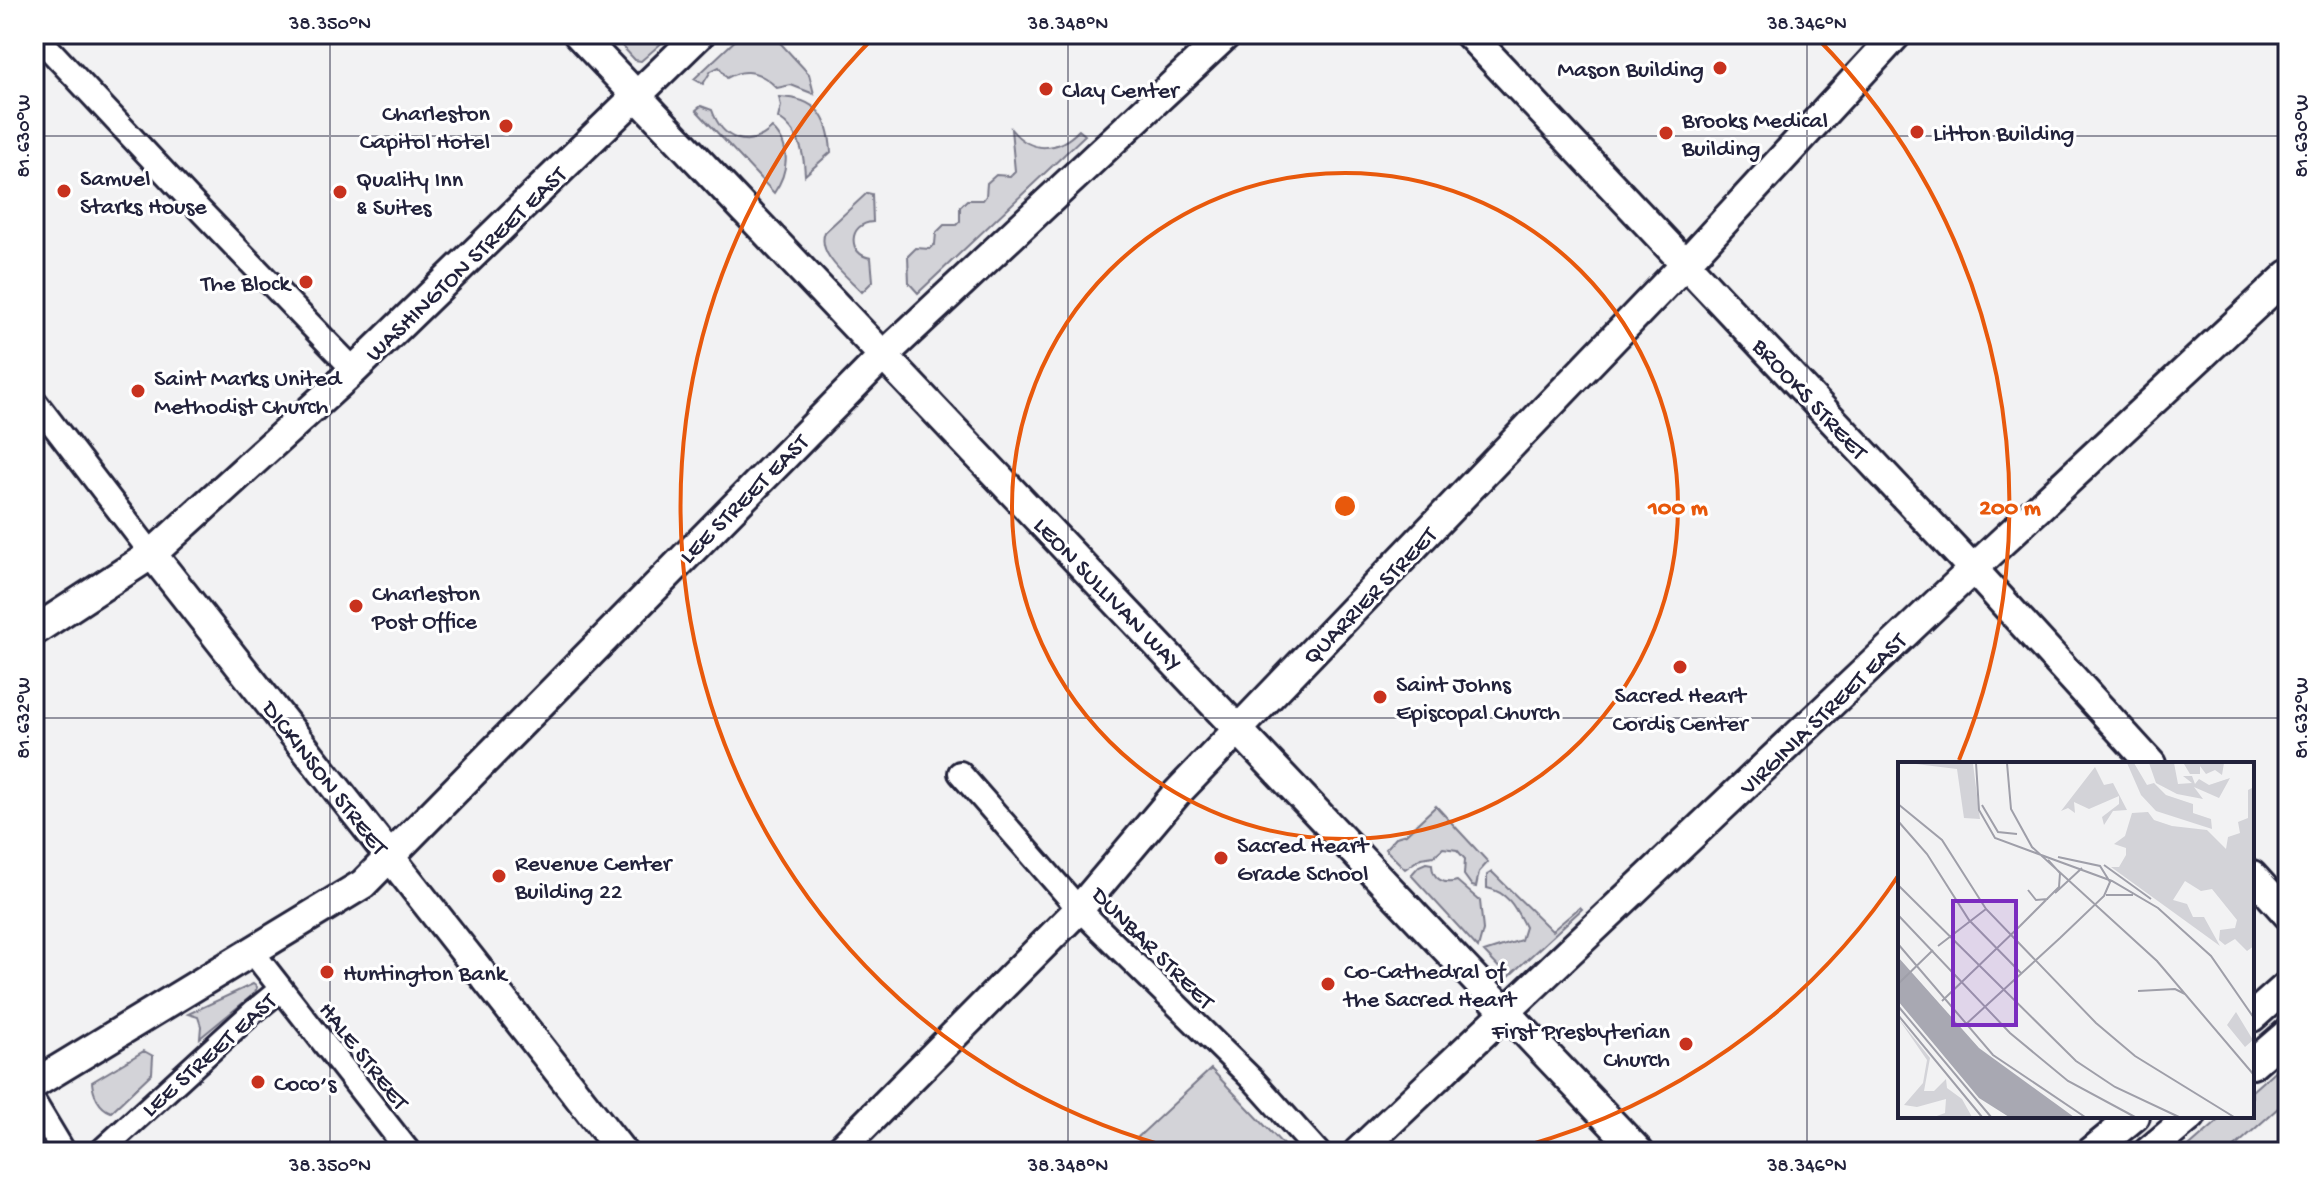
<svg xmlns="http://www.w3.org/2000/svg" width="2322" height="1186" font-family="'Gochi Hand',sans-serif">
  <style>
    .green { fill: #d3d3d8; stroke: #7a7a8a; stroke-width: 2 }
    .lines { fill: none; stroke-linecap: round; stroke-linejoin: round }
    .minor-casing { stroke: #22223b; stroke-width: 28 }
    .major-casing { stroke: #22223b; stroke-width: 34 }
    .minor { stroke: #fff; stroke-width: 22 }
    .major { stroke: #fff; stroke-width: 28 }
    .ticks { fill: none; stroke: #22223b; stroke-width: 2; stroke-opacity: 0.45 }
    .ring { fill: none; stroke: #e8590c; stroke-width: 4 }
    .poi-dot { fill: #c8321e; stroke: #fff; stroke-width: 3 }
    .labels { text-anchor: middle; stroke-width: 6; stroke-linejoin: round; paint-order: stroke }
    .poi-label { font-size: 24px; fill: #22223b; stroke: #fff; text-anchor: start }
    .street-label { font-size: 24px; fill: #22223b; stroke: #fff }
    .inset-road { fill: none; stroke: #9f9fa9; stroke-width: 2 }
    .view { fill: #7b2cbf; fill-opacity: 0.15; stroke: #7b2cbf; stroke-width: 4 }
    .inset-edge { fill: none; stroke: #22223b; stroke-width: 4 }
    .centre { fill: #e8590c; stroke: #fff; stroke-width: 4 }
    .ring-label { font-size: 24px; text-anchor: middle; font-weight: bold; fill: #e8590c; stroke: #fff; stroke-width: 6; stroke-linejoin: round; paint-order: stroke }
    .neatline { fill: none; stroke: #22223b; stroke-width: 3 }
    .ticks-label { font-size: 20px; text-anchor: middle; fill: #22223b }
  </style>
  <rect width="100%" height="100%" fill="#f2f2f3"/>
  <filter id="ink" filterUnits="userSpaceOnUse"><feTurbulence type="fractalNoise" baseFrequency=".0125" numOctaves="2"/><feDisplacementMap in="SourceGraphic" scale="16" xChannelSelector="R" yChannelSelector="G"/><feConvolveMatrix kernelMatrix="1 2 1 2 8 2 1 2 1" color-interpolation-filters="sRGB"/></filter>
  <g filter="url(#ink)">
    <path class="green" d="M 611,34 L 672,34 L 641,61 L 635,60 Z
      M 742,34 L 772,34 L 809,74 L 814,94 L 791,85 L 777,88 C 762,73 747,66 727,78 L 719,67 L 711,71 L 703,84 L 694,79 Z
      M 779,97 C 816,98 829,116 831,152 L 805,175 C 804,151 799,132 778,118 L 781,106 Z
      M 701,106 L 712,110 C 722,139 748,151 772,128 C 792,146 788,173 774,193 L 696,110 Z
      M 1011,129 C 1031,154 1058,152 1079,130 L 1085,135 L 918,293 L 909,283 L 908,256 L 916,248 L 930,249 L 935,244 L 936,233 L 944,225 L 956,225 L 960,221 L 960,207 L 967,200 L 983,200 L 986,196 L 987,183 L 996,175 L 1010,176 L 1015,171 Z
      M 867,193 L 872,194 L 873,222 C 848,223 847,255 871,258 L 873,281 L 862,292 C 848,277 816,254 825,232 Z
      M 1436,806 L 1488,862 L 1479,872 L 1476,887 L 1472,886 L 1464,875 L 1465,859 L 1457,850 L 1443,848 L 1434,856 L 1421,858 L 1405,869 L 1385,849 L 1396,837 L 1406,834 Z
      M 1426,863 L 1432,864 C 1432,879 1444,885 1457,881 L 1480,901 L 1483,930 L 1478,948 L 1411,875 L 1419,866 Z
      M 1492,872 L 1552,931 L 1580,907 L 1582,909 L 1508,977 L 1484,952 L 1521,940 L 1525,927 C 1516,910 1510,893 1487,888 L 1487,875 Z
      M 253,984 L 257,987 L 255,993 L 200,1038 L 201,1026 L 198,1017 L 188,1014 Z
      M 144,1051 L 153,1056 L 152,1073 L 111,1112 C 99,1108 93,1094 92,1082 Z
      M 2288,1059 L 2288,1099 L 2229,1152 L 2183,1152 L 2224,1116 L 2252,1116 L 2252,1091 Z
      M 1211,1069 L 1290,1152 L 1149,1152 L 1137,1138 Z"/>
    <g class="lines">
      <g class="minor-casing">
        <path id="minor" d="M 35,34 L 195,205 L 354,370
          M 34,400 L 152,554
          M 960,773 L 1079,909 L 1254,1081 L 1318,1152
          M 251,950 L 409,1152
          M 34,1102 L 64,1152
          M 100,1152 L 253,1012 L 281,989"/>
      </g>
      <g class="major-casing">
        <path id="major" d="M 578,34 L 1639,1152
          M 1469,34 L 1973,569 L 2151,764
          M 152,554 L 622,1152
          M 34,631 L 152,554 L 354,370 L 700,34
          M 2252,875 L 2288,915
          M 2252,1017 L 2288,985
          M 2252,1064 L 2288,1033
          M 34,1084 L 363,884 L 882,357 L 1227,34
          M 838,1152 L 1079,909 L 1177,793 L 1685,264 L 1897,34
          M 1358,1152 L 1973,569 L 2288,275
          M 2091,1152 L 2135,1116
          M 2148,1152 L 2191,1116"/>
      </g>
      <use href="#minor" class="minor"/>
      <use href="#major" class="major"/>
    </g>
  </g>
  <path class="ticks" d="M 330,34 L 330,1152M 1068,34 L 1068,1152M 1807,34 L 1807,1152M 34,136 L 2288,136M 34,718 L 2288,718"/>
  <g class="ring">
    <circle cx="1345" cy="506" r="333"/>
    <path d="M1900 873A665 665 0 0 1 1506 1151M1184 1151A665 665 0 0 1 875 36M1815 36A665 665 0 0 1 1959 760"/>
  </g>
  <g class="poi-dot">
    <circle cx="1720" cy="68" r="8"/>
    <circle cx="1046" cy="89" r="8"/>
    <circle cx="506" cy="126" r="8"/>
    <circle cx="1917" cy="132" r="8"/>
    <circle cx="1666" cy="133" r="8"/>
    <circle cx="64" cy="191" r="8"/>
    <circle cx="340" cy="192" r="8"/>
    <circle cx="306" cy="282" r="8"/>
    <circle cx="138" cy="391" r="8"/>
    <circle cx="356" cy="606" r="8"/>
    <circle cx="1680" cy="667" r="8"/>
    <circle cx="1380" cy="697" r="8"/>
    <circle cx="1221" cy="858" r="8"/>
    <circle cx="499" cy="876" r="8"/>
    <circle cx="327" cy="972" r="8"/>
    <circle cx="1328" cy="984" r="8"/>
    <circle cx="1686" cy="1044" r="8"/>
    <circle cx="258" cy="1082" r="8"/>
  </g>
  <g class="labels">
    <g class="poi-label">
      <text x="1704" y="76" text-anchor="end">Mason Building</text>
      <text x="1062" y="97">Clay Center</text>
      <text x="490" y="120" text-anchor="end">Charleston<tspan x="490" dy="28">Capitol Hotel</tspan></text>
      <text x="1682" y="127">Brooks Medical<tspan x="1682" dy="28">Building</tspan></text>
      <text x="1933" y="140">Litton Building</text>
      <text x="80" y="185">Samuel<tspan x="80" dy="28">Starks House</tspan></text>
      <text x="356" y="186">Quality Inn<tspan x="356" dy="28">&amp; Suites</tspan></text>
      <text x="290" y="290" text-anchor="end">The Block</text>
      <text x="154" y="385">Saint Marks United<tspan x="154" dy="28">Methodist Church</tspan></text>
      <text x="372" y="600">Charleston<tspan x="372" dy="28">Post Office</tspan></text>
      <text x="1396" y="691">Saint Johns<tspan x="1396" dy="28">Episcopal Church</tspan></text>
      <text x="1680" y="702" text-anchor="middle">Sacred Heart<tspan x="1680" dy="28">Cordis Center</tspan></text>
      <text x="1237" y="852">Sacred Heart<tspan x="1237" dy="28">Grade School</tspan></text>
      <text x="515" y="870">Revenue Center<tspan x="515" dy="28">Building 22</tspan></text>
      <text x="1344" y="978">Co-Cathedral of<tspan x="1344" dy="28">the Sacred Heart</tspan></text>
      <text x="343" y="980">Huntington Bank</text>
      <text x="1670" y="1038" text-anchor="end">First Presbyterian<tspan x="1670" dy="28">Church</tspan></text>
      <text x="274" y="1090">Coco’s</text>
    </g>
    <g class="street-label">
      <text transform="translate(465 263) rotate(-44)" y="8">WASHINGTON STREET EAST</text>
      <text transform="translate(1811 398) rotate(47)" y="8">BROOKS STREET</text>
      <text transform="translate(743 498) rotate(-45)" y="8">LEE STREET EAST</text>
      <text transform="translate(1109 593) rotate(46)" y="8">LEON SULLIVAN WAY</text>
      <text transform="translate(1369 595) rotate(-46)" y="8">QUARRIER STREET</text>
      <text transform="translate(1822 713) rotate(-44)" y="8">VIRGINIA STREET EAST</text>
      <text transform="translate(326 777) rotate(52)" y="8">DICKINSON STREET</text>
      <text transform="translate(1154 947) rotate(45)" y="8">DUNBAR STREET</text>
      <text transform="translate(208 1054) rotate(-42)" y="8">LEE STREET EAST</text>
      <text transform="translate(365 1055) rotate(52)" y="8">HALE STREET</text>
    </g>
  </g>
  <g transform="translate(1898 762)">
    <rect width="356" height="356" fill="#f2f2f3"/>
    <path d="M 229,1 L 236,1 L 249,23 L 256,21 L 268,33 L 295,42 L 295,51 L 313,57 L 314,67 L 258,49 L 243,33 ZM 251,1 L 276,1 L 280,22 L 294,21 L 285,14 L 294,14 L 297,22 L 301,17 L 311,23 L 332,16 L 321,36 L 296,25 L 305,37 L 279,32 L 258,21 ZM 318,1 L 326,1 L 324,13 L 317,8 L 308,12 L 302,4 L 302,12 L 292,12 L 286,2 ZM 18,2 L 75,2 L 82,57 L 66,56 L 59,7 ZM 197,5 L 206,23 L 215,21 L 229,48 L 215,49 L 206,63 L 204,55 L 221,42 L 221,34 L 191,47 L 176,40 L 177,51 L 170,46 L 163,49 ZM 356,25 L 356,184 L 349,189 L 337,177 L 327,183 L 321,178 L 322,168 L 337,166 L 339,158 L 314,127 L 303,129 L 287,119 L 275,138 L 289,142 L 295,155 L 306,155 L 322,184 L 213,105 L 221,105 L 228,93 L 228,86 L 216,82 L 227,74 L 234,51 L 250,50 L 256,58 L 274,64 L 309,68 L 328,87 L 330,75 L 342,71 L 340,60 L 350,56 L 350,28 ZM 338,250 L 355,278 L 347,285 L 329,263 ZM 0,256 L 32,296 L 26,329 L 36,329 L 48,317 L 49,326 L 64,337 L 74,355 L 36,355 L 47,351 L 48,337 L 19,345 L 6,343 L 25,321 L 29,298 Z" fill="#d3d3d8"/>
    <path d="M 0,195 L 81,286 L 176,355 L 111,355 L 81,336 L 0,239 Z" fill="#a8a8b2"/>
    <path class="inset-road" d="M 78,1 L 81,48 L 97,76 L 214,119 L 260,146 L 313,194 L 356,256M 109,1 L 113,47 L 134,85 L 259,199 L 356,313M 0,42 L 44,78 L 88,147 L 198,261 L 237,294 L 336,355M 84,43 L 100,70 L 119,72M 0,59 L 29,92 L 71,158 L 123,211M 160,95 L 202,104 L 212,120 L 206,134 L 162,176M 206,103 L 253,137M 0,123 L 178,299 L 217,325 L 281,355M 130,128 L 138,138 L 150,137M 157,131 L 184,106M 208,133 L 235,133M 0,153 L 112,271 L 170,319 L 237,355M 122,164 L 161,125 L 162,111 L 150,98M 0,182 L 95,293 L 187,355M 40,184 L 88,147M 0,222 L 35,188M 240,229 L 277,227 L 287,232M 44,239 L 122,164M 0,244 L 93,355M 0,253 L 84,355M 66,264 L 162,176"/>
    <path class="view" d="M 55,139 L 118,139 L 118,263 L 55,263 Z"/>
    <rect width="356" height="356" class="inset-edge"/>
  </g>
  <circle cx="1345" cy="506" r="12" class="centre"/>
  <g class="ring-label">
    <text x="1678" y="514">100 m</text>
    <text x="2010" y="514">200 m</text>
  </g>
  <rect width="2322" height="1186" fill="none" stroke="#fff" stroke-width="88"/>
  <rect x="44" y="44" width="2234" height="1098" class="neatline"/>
  <g class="ticks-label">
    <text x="330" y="29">38.350°N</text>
    <text x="1068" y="29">38.348°N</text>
    <text x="1807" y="29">38.346°N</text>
    <text transform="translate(2300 136) rotate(-90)" y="7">81.630°W</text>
    <text transform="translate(22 136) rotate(-90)" y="7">81.630°W</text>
    <text transform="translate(2300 718) rotate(-90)" y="7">81.632°W</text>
    <text transform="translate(22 718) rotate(-90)" y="7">81.632°W</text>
    <text x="330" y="1171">38.350°N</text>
    <text x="1068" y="1171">38.348°N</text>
    <text x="1807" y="1171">38.346°N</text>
  </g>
</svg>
